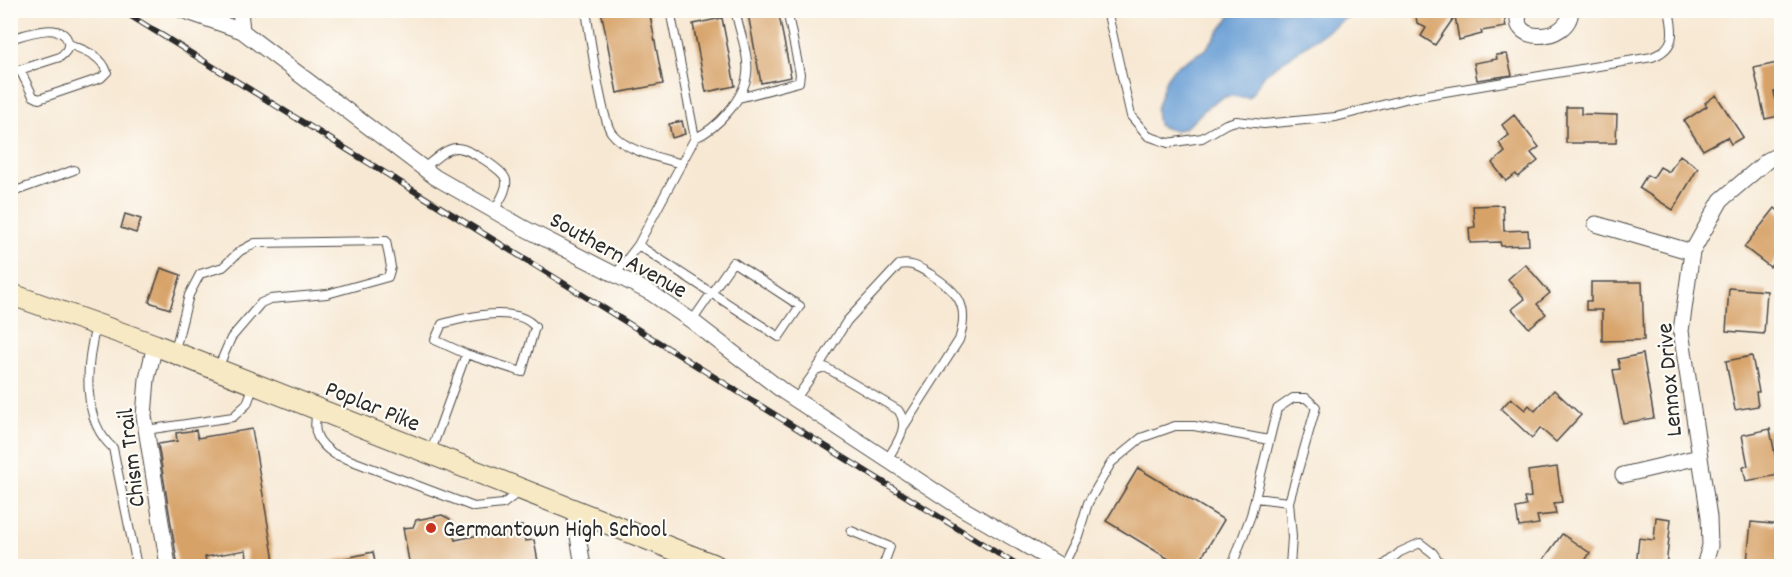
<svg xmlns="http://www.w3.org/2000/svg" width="1792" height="577" font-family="Dekko,sans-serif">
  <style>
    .water { fill: #679dd4; stroke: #496480; stroke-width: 1.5 }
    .building { fill: #d7a267 }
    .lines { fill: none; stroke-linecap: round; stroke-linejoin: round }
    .lane-casing { stroke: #4a4744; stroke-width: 10 }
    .street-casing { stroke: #4a4744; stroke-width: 17 }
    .secondary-casing { stroke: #4a4744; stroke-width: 23 }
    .lane { stroke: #fff; stroke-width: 8 }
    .street { stroke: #fff; stroke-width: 15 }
    .secondary { stroke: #f7e9c3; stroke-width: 21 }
    .rail-casing { stroke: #2b2b2b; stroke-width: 6 }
    .rail { stroke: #fdfcf7; stroke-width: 4; stroke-dasharray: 11; stroke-linecap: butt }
    .poi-dot { fill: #c8321e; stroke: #fdfcf7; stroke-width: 2 }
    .labels { text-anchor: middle; stroke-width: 4.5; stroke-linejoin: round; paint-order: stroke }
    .street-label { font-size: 24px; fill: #2b2b2b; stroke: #fdfcf7 }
    .poi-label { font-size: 24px; fill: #2b2b2b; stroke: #fdfcf7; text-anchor: start }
  </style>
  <rect width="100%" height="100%" fill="#fdfcf7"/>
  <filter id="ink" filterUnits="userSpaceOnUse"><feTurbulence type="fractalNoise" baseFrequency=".0167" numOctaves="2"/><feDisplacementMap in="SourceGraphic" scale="12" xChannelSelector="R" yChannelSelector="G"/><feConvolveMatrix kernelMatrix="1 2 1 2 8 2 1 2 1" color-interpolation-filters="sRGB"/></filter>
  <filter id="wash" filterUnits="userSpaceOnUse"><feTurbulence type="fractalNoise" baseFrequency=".008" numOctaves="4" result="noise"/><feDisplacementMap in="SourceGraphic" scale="24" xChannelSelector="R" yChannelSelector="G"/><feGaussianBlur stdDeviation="1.35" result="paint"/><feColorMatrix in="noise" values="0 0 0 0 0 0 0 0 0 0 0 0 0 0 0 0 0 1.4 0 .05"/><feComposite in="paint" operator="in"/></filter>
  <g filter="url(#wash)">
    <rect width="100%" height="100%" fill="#f7e8d3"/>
    <path class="water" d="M 1234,11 L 1356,11 L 1265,74 L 1249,98 C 1241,97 1232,95 1225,97 C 1194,107 1193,143 1158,125 L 1156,109 L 1166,79 L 1174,68 L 1206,49 Z"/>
    <g id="blocks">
      <path class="building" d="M 601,10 L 649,10 L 663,84 L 617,93 Z
        M 767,10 L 778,10 L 791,77 L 761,83 L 748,14 Z
        M 1419,10 L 1503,10 L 1506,27 L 1481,31 L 1482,34 L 1459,40 L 1455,16 L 1435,45 L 1421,36 L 1426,28 L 1417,23 L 1416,16 Z
        M 722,18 L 735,86 L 706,92 L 693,24 Z
        M 1507,54 L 1512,75 L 1477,80 L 1474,63 L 1497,59 L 1496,55 Z
        M 1782,62 L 1782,91 L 1774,92 L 1779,116 L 1765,119 L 1754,68 Z
        M 1716,95 L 1743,137 L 1731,144 L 1727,137 L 1703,150 L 1684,121 L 1707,106 L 1705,103 Z
        M 1566,107 L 1581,107 L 1581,114 L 1617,115 L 1616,143 L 1566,143 Z
        M 1514,115 L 1539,147 L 1531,153 L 1538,161 L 1518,177 L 1516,174 L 1506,181 L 1492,163 L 1505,152 L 1499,143 L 1509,135 L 1502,125 Z
        M 682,121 L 685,134 L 672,138 L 669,124 Z
        M 1680,155 L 1698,168 L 1673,210 L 1639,188 L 1647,175 L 1653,178 L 1660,167 L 1669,172 Z
        M 1503,205 L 1504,231 L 1528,230 L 1529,245 L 1501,246 L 1500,242 L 1470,243 L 1469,228 L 1475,227 L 1473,206 Z
        M 1775,208 L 1782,214 L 1782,253 L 1770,267 L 1744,247 Z
        M 125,214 L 141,219 L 136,233 L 121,228 Z
        M 1525,264 L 1550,293 L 1537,304 L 1546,314 L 1529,328 L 1512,309 L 1525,299 L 1508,279 Z
        M 161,268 L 181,275 L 170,309 L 149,302 Z
        M 1591,282 L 1642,282 L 1644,340 L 1602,341 L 1602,310 L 1586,310 L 1586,301 L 1591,301 Z
        M 1729,288 L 1767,291 L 1764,334 L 1726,331 Z
        M 1643,354 L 1654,418 L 1623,423 L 1613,370 L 1620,369 L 1618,359 Z
        M 1752,356 L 1759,392 L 1756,392 L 1758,406 L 1735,410 L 1726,361 Z
        M 1554,390 L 1581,415 L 1556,442 L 1540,428 L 1532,438 L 1501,409 L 1511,398 L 1525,410 L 1529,405 L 1535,411 Z
        M 252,429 L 275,567 L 248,567 L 246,550 L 205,557 L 207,567 L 178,567 L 158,444 L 177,441 L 176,433 L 196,430 L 198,438 Z
        M 1770,429 L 1779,475 L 1746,481 L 1743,467 L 1748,466 L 1742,435 Z
        M 1557,467 L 1562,502 L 1554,503 L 1556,514 L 1537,516 L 1539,524 L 1519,527 L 1516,508 L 1526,506 L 1524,498 L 1531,497 L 1528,471 Z
        M 1138,468 L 1224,520 L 1196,567 L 1182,567 L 1106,521 Z
        M 442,515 L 450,519 L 455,540 L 522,526 L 525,541 L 534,540 L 539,567 L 410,567 L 403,528 L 413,527 L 416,520 Z
        M 1656,517 L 1671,519 L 1666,567 L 1636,567 L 1639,538 L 1654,540 Z
        M 1751,522 L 1782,525 L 1778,565 L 1747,562 Z
        M 1562,534 L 1590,553 L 1581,567 L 1538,567 Z
        M 373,552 L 376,567 L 329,567 L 328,562 Z"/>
    </g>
  </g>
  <g filter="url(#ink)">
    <use href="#blocks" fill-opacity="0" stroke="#4a4744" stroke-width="1.5"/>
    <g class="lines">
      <g class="lane-casing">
        <path id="lane" d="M 586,10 C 589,31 602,119 611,132 C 626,152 659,157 682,164
          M 1107,10 L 1131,116 L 1148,136 L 1168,143 L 1202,138 L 1226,124 L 1236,121 L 1264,124 L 1336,117 L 1409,98 L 1652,57 C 1676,48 1674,33 1669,10
          M 10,39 C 24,35 63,20 68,42 C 69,49 65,53 60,57 L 10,73
          M 20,70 L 33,96 L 39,99 L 101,78 L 107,72 C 101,55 85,51 69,44
          M 739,98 L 799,82 L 800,74 L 787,10
          M 695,138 C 709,132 718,124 728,112 C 760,74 745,55 735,10
          M 424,168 C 433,161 444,149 456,148 C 467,147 504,170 506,180 C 508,190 498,203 494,211
          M 10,193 L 74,170
          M 638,245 L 695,138 L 670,10
          M 615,275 L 638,245 L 779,337 L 800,306 L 733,262 L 692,321
          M 96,326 C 86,364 81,420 113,448 L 137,566
          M 175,350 L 189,295 L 200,274 L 223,267 L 240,251 L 255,243 L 386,241 L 391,267 L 388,277 L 327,294 L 270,299 L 261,303 L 231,338 L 218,368
          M 816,370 L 847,321 L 899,265 C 912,262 920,268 930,274 C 959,292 970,306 959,340 L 904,426
          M 795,400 L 816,370 L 825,367 L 898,410 C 911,427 896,444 887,460
          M 317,412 C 312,432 317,442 334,454 L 474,507 L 503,504 L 520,491
          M 146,430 L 233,417 L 247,404 L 254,385
          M 431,451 L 466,354 L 435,340 L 442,324 C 467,317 516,304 535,327 L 522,372 L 466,354
          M 1255,498 L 1289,502
          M 851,531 L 890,547 L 883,566
          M 1063,566 L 1078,536 L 1088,503 L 1111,463 L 1141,438 L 1175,426 L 1194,426 L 1269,440
          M 1232,566 L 1251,515 L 1277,409 L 1293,398 L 1306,398 L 1316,407 L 1289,502 L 1292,537 L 1290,566
          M 1383,566 L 1400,552 L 1420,543 L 1433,553 L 1442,566"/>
      </g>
      <g class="street-casing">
        <path id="street" d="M 182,10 L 242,31 L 435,177 L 524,228 L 651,293 L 692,321 L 784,392 L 953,503 L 1061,566
          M 240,10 L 242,31
          M 1521,10 C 1504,43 1569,45 1571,10
          M 1596,224 L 1692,252
          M 155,345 L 147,379 L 144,416 L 168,566
          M 1623,475 L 1699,457
          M 574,512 L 583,566
          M 1704,566 L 1710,546 L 1709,517 L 1681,331 L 1692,252 L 1721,200 L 1768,160 L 1782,153"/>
      </g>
      <g class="secondary-casing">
        <path id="secondary" d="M 10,294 L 155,345 L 716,566"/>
      </g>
      <use href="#lane" class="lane"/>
      <use href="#street" class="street"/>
      <use href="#secondary" class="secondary"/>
      <g class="rail-casing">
        <path id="rail" d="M 121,10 L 565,284 L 1018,566"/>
      </g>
      <use href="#rail" class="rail"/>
    </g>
  </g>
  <circle class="poi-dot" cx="431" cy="528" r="6"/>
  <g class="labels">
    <g class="street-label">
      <text transform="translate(619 254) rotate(29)" y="8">Southern Avenue</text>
      <text transform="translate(1668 380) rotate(-95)" y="8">Lennox Drive</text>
      <text transform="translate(373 405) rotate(22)" y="8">Poplar Pike</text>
      <text transform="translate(130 458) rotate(-97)" y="8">Chism Trail</text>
    </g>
    <g class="poi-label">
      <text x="443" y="536">Germantown High School</text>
    </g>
  </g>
  <rect width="1792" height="577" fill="none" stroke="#fdfcf7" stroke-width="36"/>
</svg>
